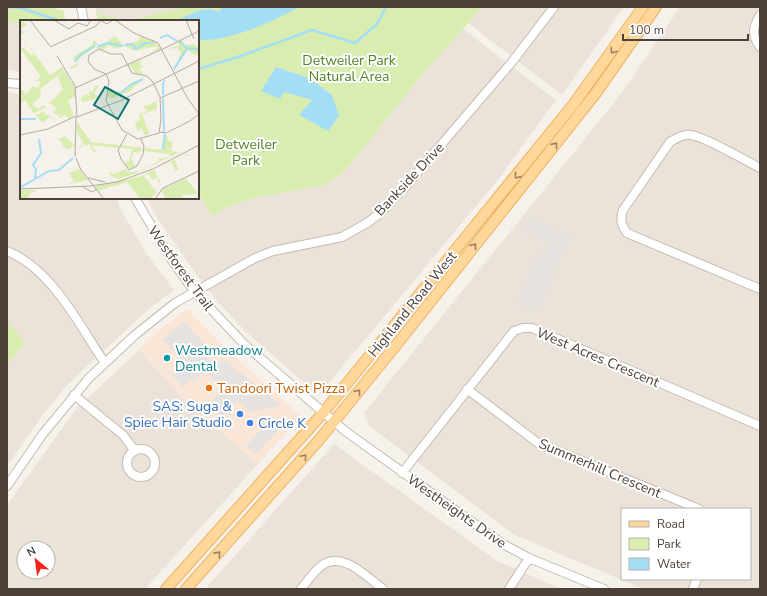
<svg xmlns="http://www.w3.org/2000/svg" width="767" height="596" font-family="'Nunito Sans',sans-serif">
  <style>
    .residential { fill: #ebe3d9; fill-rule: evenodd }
    .commercial { fill: #f9e6d6 }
    .green { fill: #d9edb1 }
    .parking { fill: #e5e2df }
    .water { fill: #a4def6 }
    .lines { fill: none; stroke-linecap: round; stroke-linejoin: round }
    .stream { stroke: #a4def6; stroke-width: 2.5 }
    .minor-casing { stroke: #c6bbaf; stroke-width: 10 }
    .major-casing { stroke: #edb362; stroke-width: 12 }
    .minor { stroke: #fff; stroke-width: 8 }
    .major { stroke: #ffd79b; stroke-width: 10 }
    .oneway { stroke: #9d8465 }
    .culture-dot { fill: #0f9aa8; stroke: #fff; stroke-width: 1.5 }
    .food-dot { fill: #e8710a; stroke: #fff; stroke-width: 1.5 }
    .shop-dot { fill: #3f7fe0; stroke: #fff; stroke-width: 1.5 }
    .labels { text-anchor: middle; stroke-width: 4; stroke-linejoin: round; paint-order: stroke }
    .park-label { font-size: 14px; fill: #548325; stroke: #fff }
    .street-label { font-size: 14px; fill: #4c4138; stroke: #fff }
    .culture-label { font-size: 14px; fill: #0d838f; stroke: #fff; text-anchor: start }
    .food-label { font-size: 14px; fill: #c56008; stroke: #fff; text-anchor: start }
    .shop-label { font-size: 14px; fill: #366cbe; stroke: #fff; text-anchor: end }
    .inset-river { fill: none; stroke: #a4def6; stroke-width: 2 }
    .inset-road { fill: none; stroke: #b2aba3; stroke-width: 1 }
    .view { fill: #0f766e; fill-opacity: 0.15; stroke: #0f766e; stroke-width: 2 }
    .inset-edge { fill: none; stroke: #4c4138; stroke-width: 2 }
  </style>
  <rect width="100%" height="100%" fill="#f6f2eb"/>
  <path class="residential" d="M 95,7 L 184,7 L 128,21 L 96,13 Z
    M 483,7 L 624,7 L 562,95 L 468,23 Z
    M 680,7 L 760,7 L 760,589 L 643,589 L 513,534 L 369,426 L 364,413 L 620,95 ZM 622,509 L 750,509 L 750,579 L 622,579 Z
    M 7,21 L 21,24 L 21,72 L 7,69 Z
    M 463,29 L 556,100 L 500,177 L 388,312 L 322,391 L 313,391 L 245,331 L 217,301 L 191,267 L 154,213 L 147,198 L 198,198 L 198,192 L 212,216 L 232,205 L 255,198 L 325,185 L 345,171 L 425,71 Z
    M 7,92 L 21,94 L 21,198 L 117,198 L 120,208 L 146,253 L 174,290 L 150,308 L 68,384 L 42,416 L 7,466 L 7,365 L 25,343 L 7,320 Z
    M 139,350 L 182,397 L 258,464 L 145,589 L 7,589 L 7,505 L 76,409 ZM 24,548 L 48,548 L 48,572 L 24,572 Z
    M 334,444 L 497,561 L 562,589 L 205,589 Z"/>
  <path class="commercial" d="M 185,310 L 190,311 L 226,349 L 301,416 L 258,464 L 182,397 L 139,350 L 158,331 Z"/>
  <path class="green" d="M 7,7 L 51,7 L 64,11 L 65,21 L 21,21 L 21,24 L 7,21 Z
    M 184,7 L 483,7 L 425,71 L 345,171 L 325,185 L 255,198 L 232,205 L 212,216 L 198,192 L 198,21 L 98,21 L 96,13 L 128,21 Z
    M 7,320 L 25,343 L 7,365 Z"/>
  <path class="parking" d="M 529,218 L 570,235 L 539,311 L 517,304 L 538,253 L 545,255 L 550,244 L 524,232 Z
    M 183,321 L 213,353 L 208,358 L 213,363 L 193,382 L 190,380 L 183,387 L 172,375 L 183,365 L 189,372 L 191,370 L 163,340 Z
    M 223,359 L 256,385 L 281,406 L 251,412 L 237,401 L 222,417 L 209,405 L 223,388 L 208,374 Z
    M 264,427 L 281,427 L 255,455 L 246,446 Z"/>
  <path class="water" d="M 222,7 L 299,7 C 272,22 228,42 198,40 L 198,21 L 175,21 L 200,10 L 211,9 L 219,12 Z
    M 276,67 L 309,78 L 332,95 L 339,116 L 328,131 L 299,115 L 312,100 L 284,92 L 280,99 L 261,91 Z"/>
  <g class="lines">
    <path class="stream" d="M 8,7 L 21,8 L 57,20
      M 198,69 L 232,59 L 312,30 L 355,43 L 377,24 L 386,7"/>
    <g class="minor-casing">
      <path id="minor" d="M 81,7 L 84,21
        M 760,15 C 753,27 751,35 760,47
        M 7,83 L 21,84
        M 760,168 C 744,160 706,137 691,135 C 683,134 677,138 670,142 L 623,210 C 620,219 621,225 627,233 L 760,289
        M 135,198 L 171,259 L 194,291 L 244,344 L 345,431 L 503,544 L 529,558 L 604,589
        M 7,251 C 52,269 79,325 105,363
        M 467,389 L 538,443 L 699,509
        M 74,395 L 123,435 L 135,451
        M127 463a14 14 0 1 1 28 0a14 14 0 1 1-28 0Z
        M 402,473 L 514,331 L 523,328 L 532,328 L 760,426
        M 7,486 L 42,435 L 89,378 L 135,335 L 175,303 L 255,258 L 273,251 L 342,237 L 367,223 L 379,214 L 405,187 L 512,62 L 554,7
        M 301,589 C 308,581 315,569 324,564 C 344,552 368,578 383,589
        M 509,589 L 529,558
        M 693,589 L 697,579"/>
    </g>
    <g class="major-casing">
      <path id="major" d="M 166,589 L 323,413 L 573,105 L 643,7
        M 186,589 L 319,440 L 393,349 L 596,93 L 656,7"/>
    </g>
    <use href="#minor" class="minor"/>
    <use href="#major" class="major"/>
  </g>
  <defs><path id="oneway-chevron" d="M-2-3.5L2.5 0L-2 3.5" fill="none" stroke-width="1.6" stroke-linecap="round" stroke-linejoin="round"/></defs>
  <g class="oneway">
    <use href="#oneway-chevron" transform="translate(613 51) rotate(125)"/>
    <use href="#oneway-chevron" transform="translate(555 145) rotate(-51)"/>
    <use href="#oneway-chevron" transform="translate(517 176) rotate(129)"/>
    <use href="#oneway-chevron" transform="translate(474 246) rotate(-51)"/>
    <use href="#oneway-chevron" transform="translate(358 392) rotate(-51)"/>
    <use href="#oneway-chevron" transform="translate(304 457) rotate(-49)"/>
    <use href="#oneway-chevron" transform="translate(218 554) rotate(-48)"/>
  </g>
  <circle class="culture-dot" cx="167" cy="358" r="4"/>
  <circle class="food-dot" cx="209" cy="388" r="4"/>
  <g class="shop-dot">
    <circle cx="240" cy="414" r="4"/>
    <circle cx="250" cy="423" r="4"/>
  </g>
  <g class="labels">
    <g class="park-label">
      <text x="349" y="65">Detweiler Park<tspan x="349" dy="16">Natural Area</tspan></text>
      <text x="246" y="149">Detweiler<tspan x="246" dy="16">Park</tspan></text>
    </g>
    <g class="street-label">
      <text transform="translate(409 179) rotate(-47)" y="5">Bankside Drive</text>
      <text transform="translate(181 268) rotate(54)" y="5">Westforest Trail</text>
      <text transform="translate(412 304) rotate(-51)" y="5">Highland Road West</text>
      <text transform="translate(598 357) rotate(23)" y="5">West Acres Crescent</text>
      <text transform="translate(600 468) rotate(23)" y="5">Summerhill Crescent</text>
      <text transform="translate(457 511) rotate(35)" y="5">Westheights Drive</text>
    </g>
    <g class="culture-label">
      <text x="175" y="355">Westmeadow<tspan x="175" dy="16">Dental</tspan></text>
    </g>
    <g class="food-label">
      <text x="217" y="393">Tandoori Twist Pizza</text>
    </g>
    <g class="shop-label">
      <text x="232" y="411">SAS: Suga &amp;<tspan x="232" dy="16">Spiec Hair Studio</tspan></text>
      <text x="258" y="428" text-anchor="start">Circle K</text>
    </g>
  </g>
  <g transform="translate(20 20)">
    <rect width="179" height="179" fill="#f6f2eb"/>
    <path d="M 0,0 L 7,4 L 1,9 L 4,13 L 1,15 L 30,55 L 42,47 L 54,66 L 56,76 L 48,80 L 54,96 L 49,99 L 45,94 L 41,98 L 38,97 L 43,94 L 37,95 L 33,92 L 37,88 L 29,83 L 43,70 L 38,57 L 43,52 L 20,69 L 21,77 L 12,84 L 18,89 L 24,85 L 26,87 L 15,93 L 17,95 L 24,91 L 25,94 L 32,97 L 34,100 L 30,97 L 22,103 L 14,92 L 11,93 L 12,90 L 5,80 L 0,84 L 0,67 L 6,75 L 12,66 L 18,68 L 21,62 L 16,61 L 21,57 L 0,28 L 3,27 L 11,35 L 14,34 L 8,25 L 4,26 L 7,24 L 0,14 ZM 95,16 L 104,26 L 96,29 L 88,25 L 84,30 L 78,29 L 59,42 L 55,48 L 49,49 ZM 121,16 L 134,21 L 141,29 L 128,34 L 137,29 L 138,26 L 114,31 L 105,26 L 104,24 L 117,22 ZM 74,20 L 78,24 L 55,42 L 53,37 L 72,25 ZM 162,20 L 165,25 L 173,24 L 179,28 L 179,33 L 174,35 L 168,30 L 154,50 L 161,33 L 157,28 L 144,29 L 159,26 L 158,22 ZM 122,40 L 119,44 L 124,47 L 119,49 L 124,55 L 118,55 L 108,44 ZM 124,58 L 109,72 L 92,78 L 87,77 L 88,70 L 101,72 L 111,63 ZM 76,65 L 79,66 L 74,73 L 79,78 L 62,82 L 61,78 L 65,74 L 70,76 L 69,71 L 72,72 ZM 134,82 L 137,82 L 137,89 L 122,94 L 129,113 L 125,116 L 122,109 L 119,109 L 118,113 L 115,102 L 120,100 L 119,94 L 127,91 L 122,84 L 126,86 ZM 57,102 L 71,122 L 99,125 L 98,128 L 72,125 L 76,132 L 74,133 L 69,124 L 66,126 L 64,123 L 57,133 L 63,122 L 57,113 ZM 43,111 L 45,116 L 55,126 L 49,129 L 45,129 L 46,126 L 44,128 L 41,121 L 37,120 L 45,116 ZM 144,114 L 149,118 L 146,120 L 153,122 L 151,131 L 160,132 L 114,154 L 98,159 L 90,155 L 88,152 L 94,154 L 104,149 L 110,152 L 119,151 L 139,141 L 139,137 L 143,139 L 150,136 L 150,134 L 124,131 L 124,128 L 142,130 ZM 100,125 L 123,128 L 119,133 L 112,132 L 114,133 L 111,138 L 115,145 L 112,149 L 107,148 L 105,142 L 109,141 L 112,129 L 99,128 ZM 166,134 L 171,136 L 164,135 L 155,140 L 159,150 L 156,151 L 151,142 L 134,150 L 141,162 L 138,163 L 138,157 L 132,160 L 129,154 L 124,156 L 137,173 L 129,179 L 120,179 L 107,162 L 78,171 L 75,166 L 122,156 ZM 59,149 L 68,160 L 46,165 L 54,162 L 49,153 ZM 166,158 L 178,174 L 162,175 L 163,179 L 143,179 L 145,178 L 141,170 ZM 0,170 L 15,170 L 16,172 L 12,172 L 7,179 L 0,179 Z" fill="#d9edb1"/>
    <path class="inset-river" d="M 140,18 L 147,15 L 157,21M 159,21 L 167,28 L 179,29M 105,25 L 112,24 L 116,29 L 125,23 L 133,23M 77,27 L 87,23 L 103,26M 55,42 L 60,35 L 75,26M 154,49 L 167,28M 99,74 L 112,64 L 123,59M 143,75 L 143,63 L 145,60M 143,78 L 144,112M 0,99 L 16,99M 143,129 L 145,114M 15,158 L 16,149 L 13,145 L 21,133 L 19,119M 1,167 L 29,151 L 39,150 L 53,138"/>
    <path class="inset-road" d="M 10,0 L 30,26M 34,0 L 49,9 L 58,3 L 67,6 L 71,0M 80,0 L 87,4 L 93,0M 95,0 L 114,13 L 138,23 L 168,79 L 179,94M 166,0 L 174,19M 30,27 L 76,6 L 81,0M 147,27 L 179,11M 79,29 L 91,34 L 102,34 L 112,53 L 127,56 L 133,62 L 140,77 L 141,99 L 139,113 L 118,119 L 102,110 L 86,81 L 89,61 L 86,54 L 74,49 L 68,41 L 69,35 ZM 37,36 L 55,66 L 57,97 L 102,80 L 179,41M 55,68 L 147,27M 140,78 L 179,61M 140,112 L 146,113 L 170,101 L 179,94M 107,114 L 98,130 L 101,139 L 109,150 L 117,146 L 123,134 L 124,126 L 121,119M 0,115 L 28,109 L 56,96M 55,137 L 56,97M 56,138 L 61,150 L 84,179M 68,158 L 85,162M 63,167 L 72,172 L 77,169M 0,169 L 71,166 L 97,162 L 133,149 L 179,125M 135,179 L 143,168 L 179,151"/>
    <path class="view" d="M 85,67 L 109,80 L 98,99 L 74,85 Z"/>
    <rect width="179" height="179" class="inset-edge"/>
  </g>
  <rect width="767" height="596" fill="none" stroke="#4c4138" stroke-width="16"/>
  <rect x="621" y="508" width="130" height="72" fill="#ffffff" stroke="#b7b3af"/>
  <rect x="629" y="521" width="20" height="6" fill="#ffd79b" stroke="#b7b3af"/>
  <text x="657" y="528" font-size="12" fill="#4c4138">Road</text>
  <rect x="629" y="538" width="20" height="12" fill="#d9edb1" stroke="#b7b3af"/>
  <text x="657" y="548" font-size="12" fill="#4c4138">Park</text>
  <rect x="629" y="558" width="20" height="12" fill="#a4def6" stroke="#b7b3af"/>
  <text x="657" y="568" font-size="12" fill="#4c4138">Water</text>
  <g transform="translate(36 560) rotate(331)"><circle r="19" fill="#ffffff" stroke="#b7b3af"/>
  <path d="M0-3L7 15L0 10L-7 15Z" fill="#ff2119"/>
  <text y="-6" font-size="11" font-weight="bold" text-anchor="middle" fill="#4c4138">N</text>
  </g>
  <path d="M623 34v6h125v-6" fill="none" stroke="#4c4138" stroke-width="2"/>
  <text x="629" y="34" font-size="12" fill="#4c4138" stroke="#ffffff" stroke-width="3" paint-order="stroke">100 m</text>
</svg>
